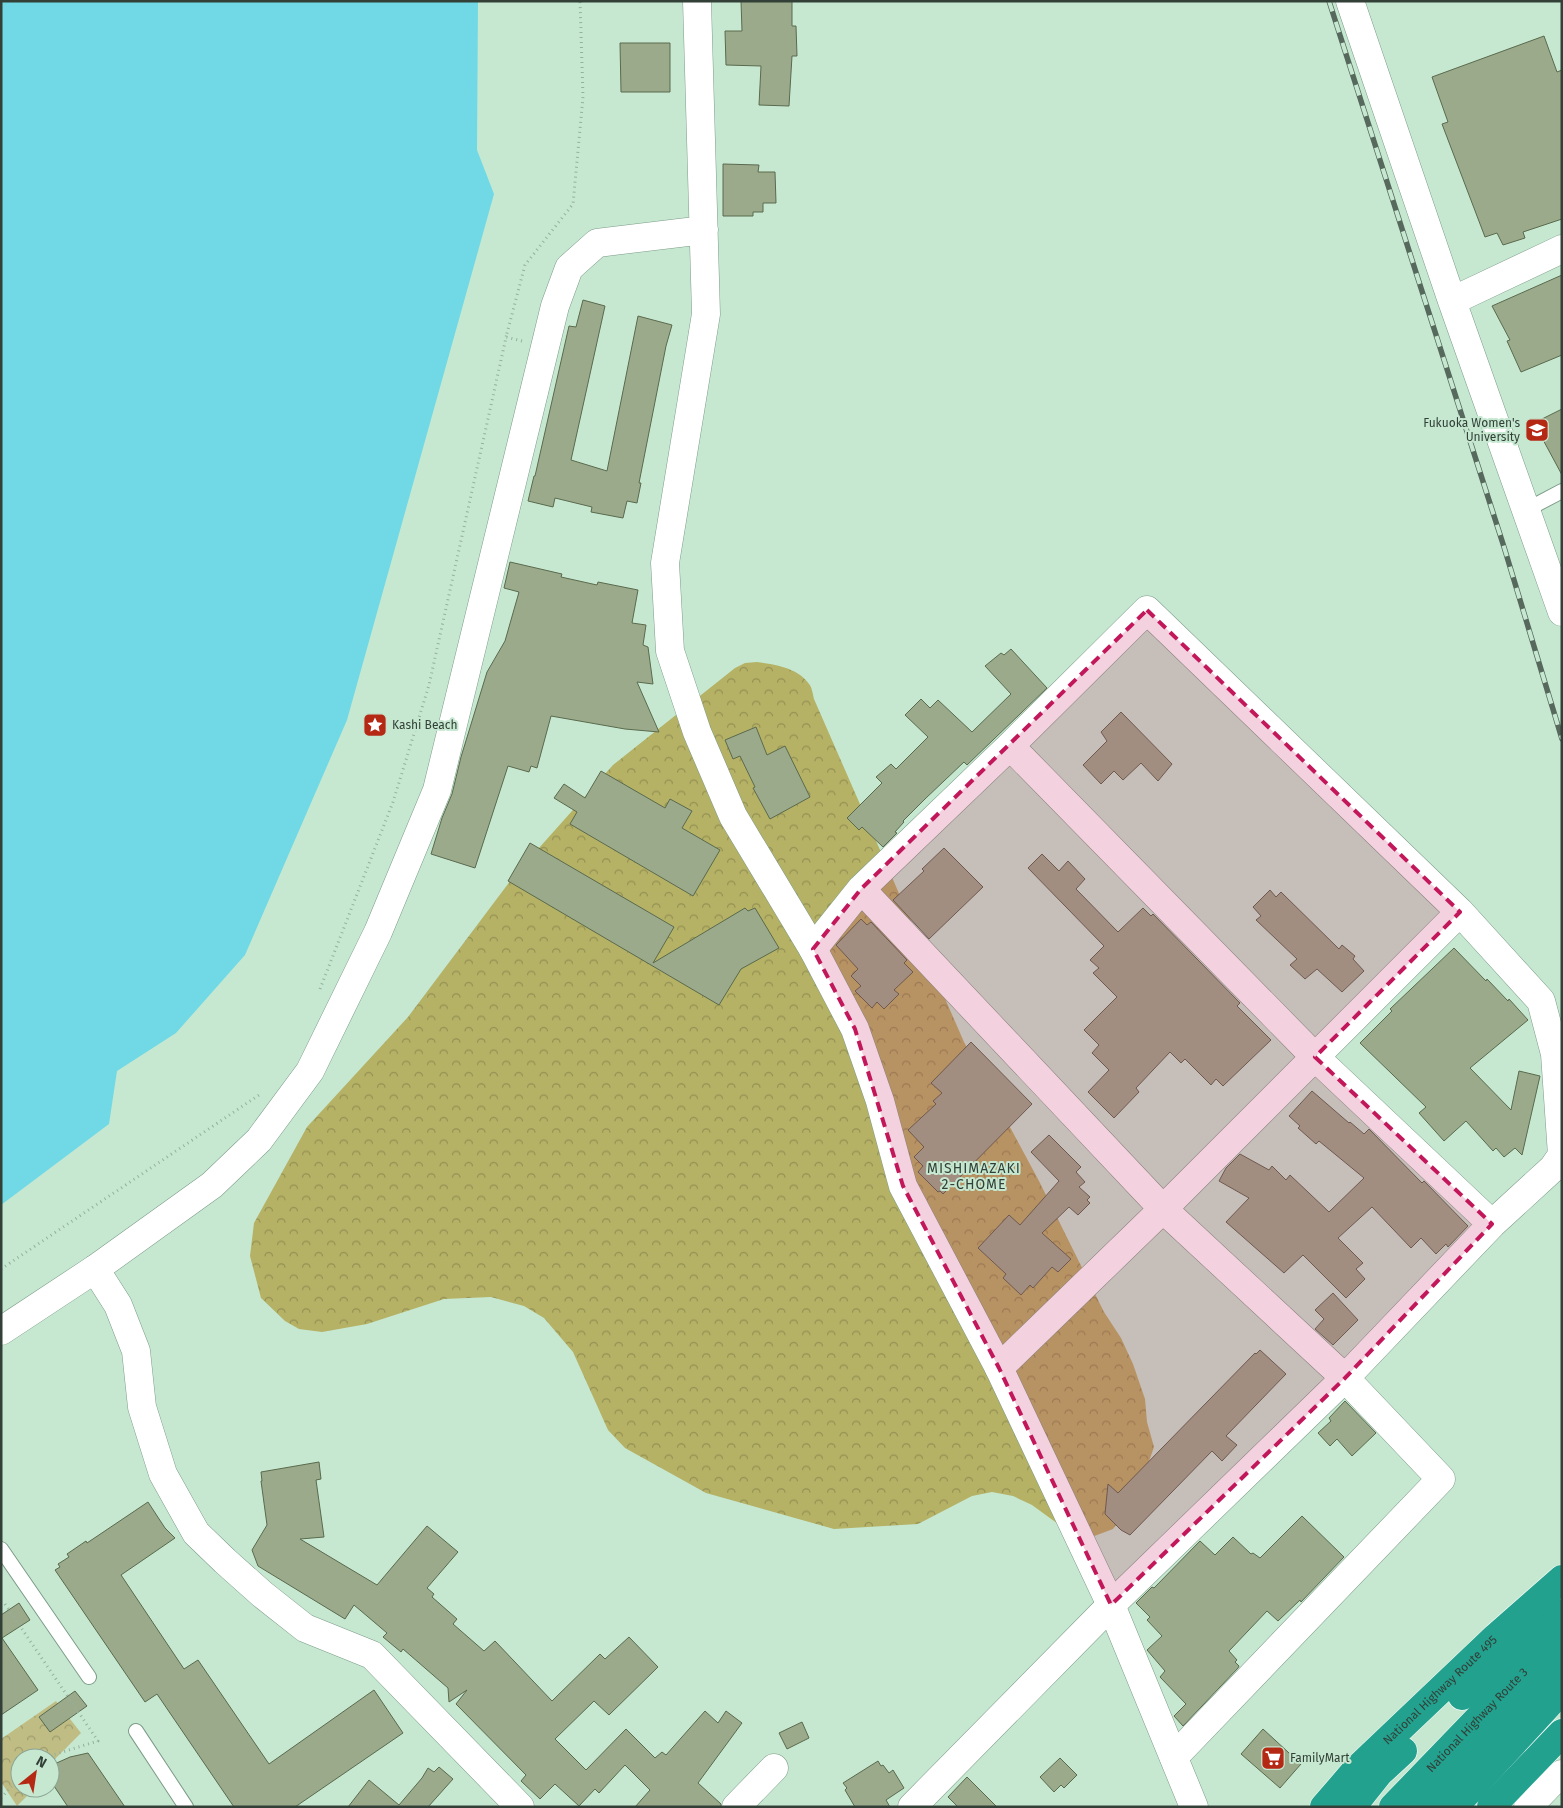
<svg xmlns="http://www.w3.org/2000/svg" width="1563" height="1808" font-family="'Fira Sans',sans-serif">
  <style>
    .forest { fill: url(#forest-crowns) }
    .park { fill: url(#park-crowns) }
    .water { fill: #70d9e5 }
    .building { fill: #9aaa8b; stroke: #5a6a4d }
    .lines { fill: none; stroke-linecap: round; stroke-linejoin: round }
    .lane-casing { stroke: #7c9c87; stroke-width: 16 }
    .street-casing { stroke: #7c9c87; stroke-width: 29 }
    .secondary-casing { stroke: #7c9c87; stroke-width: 29 }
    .highway-casing { stroke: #fff; stroke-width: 29 }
    .path { stroke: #95b09e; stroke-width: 3; stroke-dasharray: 1 4; stroke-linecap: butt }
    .lane { stroke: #fff; stroke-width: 14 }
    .street { stroke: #fff; stroke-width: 28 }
    .secondary { stroke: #fff; stroke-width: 28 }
    .highway { stroke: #23a18f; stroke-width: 28 }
    .rail-casing { stroke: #56695c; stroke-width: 5.5 }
    .rail { stroke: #c6e8d1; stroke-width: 4; stroke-dasharray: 11; stroke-linecap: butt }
    .marked { fill: #c2185b; fill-opacity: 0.2; stroke: #c2185b; stroke-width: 4; stroke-dasharray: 10 6; stroke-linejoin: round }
    .labels { text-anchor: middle; stroke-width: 4; stroke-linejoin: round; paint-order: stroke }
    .poi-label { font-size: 12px; fill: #324037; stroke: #c6e8d1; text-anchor: start }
    .street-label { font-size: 12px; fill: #324037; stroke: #c6e8d1 }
    .neighbourhood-label { font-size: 14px; letter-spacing: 1px; fill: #324037; stroke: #c6e8d1 }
  </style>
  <defs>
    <pattern id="forest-crowns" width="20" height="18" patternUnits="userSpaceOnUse" patternTransform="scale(1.25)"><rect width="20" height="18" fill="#b5b165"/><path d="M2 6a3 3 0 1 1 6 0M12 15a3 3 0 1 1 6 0" fill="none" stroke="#949154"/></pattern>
    <pattern id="park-crowns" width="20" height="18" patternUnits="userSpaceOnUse" patternTransform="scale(1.25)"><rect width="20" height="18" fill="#c0bd84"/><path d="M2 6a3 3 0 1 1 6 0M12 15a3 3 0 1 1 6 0" fill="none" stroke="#9d9b6d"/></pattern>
  </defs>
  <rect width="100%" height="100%" fill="#c6e8d1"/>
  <path class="forest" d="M 757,662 C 774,664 799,668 809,684 C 812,687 813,695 814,699 L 964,1042 L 1039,1181 L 1104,1312 L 1121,1338 L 1133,1364 L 1145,1399 L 1147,1422 L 1154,1447 L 1135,1501 L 1113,1529 L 1089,1538 L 1076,1537 L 1032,1505 L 1013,1496 L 992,1492 L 972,1496 L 918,1524 L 834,1529 L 706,1493 L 625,1448 L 608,1430 L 573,1352 L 544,1318 L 524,1306 L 491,1297 L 444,1299 L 367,1324 L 322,1332 L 299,1329 L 285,1321 L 261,1298 L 250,1256 L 254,1223 L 307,1127 L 408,1017 L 514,876 L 613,765 L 735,668 L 745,663 Z"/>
  <path class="park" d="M 56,1701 L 81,1733 L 50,1764 L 50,1758 L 20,1758 L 20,1788 L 35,1788 L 17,1806 L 1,1782 L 1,1739 Z"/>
  <path class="water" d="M 1,1 L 478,1 L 477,150 L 494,194 L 347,720 L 245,955 L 176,1033 L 117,1071 L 109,1124 L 1,1205 Z"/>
  <path class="building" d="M 741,1 L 792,1 L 792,26 L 796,26 L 797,56 L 792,56 L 789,106 L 759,105 L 761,66 L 726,65 L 725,31 L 742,31 Z
    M 1544,36 L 1557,72 L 1562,70 L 1562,219 L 1523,232 L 1525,238 L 1503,245 L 1497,233 L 1485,237 L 1442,124 L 1448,122 L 1432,77 Z
    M 620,43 L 670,43 L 670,92 L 621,92 Z
    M 723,164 L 759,165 L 758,172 L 775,172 L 776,203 L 763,203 L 763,212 L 753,212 L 753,216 L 723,216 Z
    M 1562,275 L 1562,355 L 1521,372 L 1507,341 L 1510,340 L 1492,306 Z
    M 583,300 L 605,306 L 571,460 L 607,471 L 638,316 L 672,325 L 666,346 L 639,483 L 641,483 L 637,503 L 627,501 L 623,518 L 591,512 L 592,507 L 555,498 L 553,507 L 528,501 L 534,476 L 535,476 L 569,326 L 576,327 Z
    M 1562,409 L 1562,475 L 1534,423 Z
    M 510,562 L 562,574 L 561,577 L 597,585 L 598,582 L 638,590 L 632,623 L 646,625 L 643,645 L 648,647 L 653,684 L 637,682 L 659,732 L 625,729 L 551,716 L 537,768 L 531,766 L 529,772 L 508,766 L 475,868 L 431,854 L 442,818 L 452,794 L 461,757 L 487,672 L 505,641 L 519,592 L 504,588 Z
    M 1011,649 L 1047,688 L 967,765 L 964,762 L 925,799 L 903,821 L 904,822 L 895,832 L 897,833 L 883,847 L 862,827 L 859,830 L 847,818 L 882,783 L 876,777 L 891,764 L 896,769 L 928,737 L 905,715 L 921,699 L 930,708 L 938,700 L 972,732 L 1011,694 L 985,666 L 1001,653 L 1004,655 Z
    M 1121,712 L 1172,764 L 1158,781 L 1141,763 L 1123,780 L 1114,771 L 1101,784 L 1083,765 L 1107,741 L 1101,732 Z
    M 756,727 L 767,755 L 785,746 L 810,797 L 770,819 L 753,788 L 755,787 L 740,756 L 733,759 L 725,740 Z
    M 601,771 L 665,808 L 670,799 L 692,811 L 682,828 L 720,850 L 693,896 L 570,824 L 577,812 L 554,798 L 564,784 L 585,798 Z
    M 530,843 L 674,927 L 653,963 L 745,908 L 748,911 L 755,908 L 779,948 L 741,969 L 719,1005 L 508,881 Z
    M 944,848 L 983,887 L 929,939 L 893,900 L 924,871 L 922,869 Z
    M 1042,854 L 1059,871 L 1068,861 L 1085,879 L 1076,889 L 1118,932 L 1143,908 L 1151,916 L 1153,914 L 1240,1003 L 1237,1006 L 1271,1040 L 1223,1086 L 1216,1079 L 1211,1085 L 1185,1059 L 1181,1063 L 1170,1052 L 1136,1088 L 1139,1092 L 1114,1118 L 1088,1092 L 1109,1070 L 1092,1053 L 1099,1045 L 1084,1030 L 1117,997 L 1093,973 L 1099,968 L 1090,960 L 1104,946 L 1028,868 Z
    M 1270,890 L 1276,897 L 1281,892 L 1339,949 L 1342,945 L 1355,956 L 1353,959 L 1364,971 L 1342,992 L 1317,969 L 1305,979 L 1290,965 L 1297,959 L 1256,920 L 1261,916 L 1253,907 Z
    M 861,919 L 867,925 L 871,922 L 907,960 L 904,963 L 913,972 L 894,990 L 899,994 L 884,1009 L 877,1002 L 872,1008 L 855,991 L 861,986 L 851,976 L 858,969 L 836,945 Z
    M 1454,948 L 1486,981 L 1487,979 L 1508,1001 L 1509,999 L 1528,1020 L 1470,1068 L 1511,1110 L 1519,1071 L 1540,1076 L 1522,1155 L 1515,1148 L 1504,1157 L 1496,1148 L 1493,1151 L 1466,1121 L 1444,1141 L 1419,1113 L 1426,1107 L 1360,1043 L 1392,1011 L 1390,1009 Z
    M 971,1042 L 1032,1104 L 943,1194 L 940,1191 L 938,1192 L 918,1172 L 923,1166 L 914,1157 L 924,1147 L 908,1130 L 936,1104 L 933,1101 L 942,1093 L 931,1083 Z
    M 1312,1091 L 1349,1123 L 1350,1122 L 1364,1134 L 1369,1129 L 1422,1183 L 1424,1181 L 1468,1226 L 1448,1247 L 1446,1244 L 1436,1254 L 1421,1238 L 1411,1248 L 1372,1207 L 1338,1238 L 1363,1263 L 1356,1269 L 1365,1279 L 1346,1298 L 1303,1255 L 1284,1273 L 1226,1222 L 1249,1198 L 1219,1181 L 1226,1168 L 1240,1154 L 1269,1170 L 1272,1166 L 1286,1180 L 1290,1175 L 1329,1212 L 1364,1178 L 1319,1141 L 1316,1144 L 1298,1128 L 1300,1126 L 1289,1116 Z
    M 1049,1135 L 1081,1167 L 1076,1172 L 1085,1182 L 1079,1187 L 1090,1197 L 1087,1200 L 1090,1203 L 1078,1215 L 1069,1207 L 1042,1233 L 1071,1259 L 1058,1272 L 1052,1267 L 1033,1288 L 1030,1285 L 1021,1295 L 1003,1278 L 1006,1274 L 978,1248 L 1009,1215 L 1020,1225 L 1059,1181 L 1031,1152 Z
    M 1333,1293 L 1358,1320 L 1333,1345 L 1315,1329 L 1324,1319 L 1315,1310 Z
    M 1260,1350 L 1286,1374 L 1226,1436 L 1237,1445 L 1222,1461 L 1212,1451 L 1130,1535 L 1121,1530 L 1105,1514 L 1108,1484 L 1118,1493 L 1255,1353 L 1256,1354 Z
    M 1345,1401 L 1376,1433 L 1352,1456 L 1337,1439 L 1330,1446 L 1318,1433 L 1331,1421 L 1329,1418 Z
    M 319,1462 L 321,1479 L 316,1480 L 324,1537 L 300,1539 L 377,1585 L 427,1526 L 458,1552 L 427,1588 L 434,1594 L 432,1597 L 457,1619 L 453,1624 L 484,1651 L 495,1641 L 552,1701 L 600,1654 L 605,1659 L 629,1637 L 658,1667 L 609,1715 L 594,1701 L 555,1739 L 586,1770 L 626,1729 L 655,1758 L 662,1752 L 666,1755 L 705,1711 L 718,1723 L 726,1711 L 742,1723 L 698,1783 L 721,1804 L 721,1807 L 635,1807 L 650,1790 L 625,1765 L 599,1793 L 595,1789 L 579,1806 L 555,1784 L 540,1799 L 521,1781 L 526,1775 L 456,1704 L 467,1690 L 449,1702 L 448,1688 L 403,1649 L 401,1652 L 383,1637 L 387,1633 L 354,1605 L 345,1619 L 258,1566 L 252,1550 L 267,1525 L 261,1481 L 262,1481 L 261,1472 Z
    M 148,1502 L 165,1528 L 175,1538 L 121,1575 L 184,1669 L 198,1660 L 269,1764 L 374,1690 L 403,1733 L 295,1807 L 234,1807 L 157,1694 L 145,1702 L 55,1570 L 60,1567 L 58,1564 L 69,1557 L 67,1554 L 86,1541 L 87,1543 Z
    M 1302,1516 L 1344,1557 L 1301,1602 L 1300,1600 L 1278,1621 L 1267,1611 L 1229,1651 L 1237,1660 L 1235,1662 L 1239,1666 L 1238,1668 L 1183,1726 L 1174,1716 L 1186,1704 L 1160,1677 L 1165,1671 L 1147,1650 L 1162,1636 L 1147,1620 L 1150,1617 L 1136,1603 L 1152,1587 L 1154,1588 L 1200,1541 L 1215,1555 L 1233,1537 L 1251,1554 L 1253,1553 L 1260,1558 Z
    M 19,1603 L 30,1620 L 2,1638 L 38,1690 L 1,1715 L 1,1615 Z
    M 75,1691 L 87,1706 L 50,1732 L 39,1717 Z
    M 802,1722 L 809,1738 L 787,1749 L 779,1733 Z
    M 1263,1729 L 1301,1764 L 1280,1788 L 1241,1754 Z
    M 88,1753 L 125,1807 L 68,1807 L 50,1780 L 50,1766 L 70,1757 Z
    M 1060,1758 L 1077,1775 L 1064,1788 L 1061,1785 L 1054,1792 L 1040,1777 Z
    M 878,1761 L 881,1766 L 883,1765 L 889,1773 L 893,1770 L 904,1788 L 886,1800 L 890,1807 L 855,1807 L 845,1790 L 847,1788 L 843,1783 Z
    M 439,1767 L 453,1779 L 428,1807 L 348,1807 L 369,1780 L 399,1805 L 422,1778 L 428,1768 L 434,1772 Z
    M 967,1777 L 997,1807 L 958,1807 L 948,1797 Z"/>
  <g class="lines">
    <g class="lane-casing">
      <path id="lane" d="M 1526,510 L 1562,491
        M 1,1549 L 89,1677
        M 136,1731 L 186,1807"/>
    </g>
    <g class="street-casing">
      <path id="street" d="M 1350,1 L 1452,301 L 1562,612
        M 1452,301 L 1562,249
        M 1010,746 L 1315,1057 L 1492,1224
        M 861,889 L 1163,1209 L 1345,1378 L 1441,1479 L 1174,1757
        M 813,949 L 861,889 L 1010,746 L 1147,610 L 1460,912 L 1541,1001 L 1555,1054 L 1562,1155
        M 95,1269 L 118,1305 L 136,1351 L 142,1407 L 163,1474 L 196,1533 L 225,1561 L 262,1594 L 305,1628 L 372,1655 L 520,1807
        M 999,1368 L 1163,1209 L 1460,912
        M 736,1807 L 774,1768
        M 912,1807 L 1111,1605 L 1345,1378 L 1492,1224 L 1553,1168 L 1562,1155
        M 1528,1807 L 1550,1784 L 1562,1774"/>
    </g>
    <g class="secondary-casing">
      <path id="secondary" d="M 697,1 L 706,314 L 665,563 L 670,651 L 697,732 L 733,816 L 813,949 L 855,1029 L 880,1101 L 903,1186 L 999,1368 L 1111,1605 L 1194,1807
        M 1,1331 L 95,1269 L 212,1185 L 259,1140 L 310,1071 L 378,932 L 437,790 L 555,306 L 569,268 L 597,243 L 704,230"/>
    </g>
    <g class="highway-casing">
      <g id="highway">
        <path d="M 1462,1696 L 1553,1611"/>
        <path id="s1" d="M 1324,1807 L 1355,1771 L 1496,1637 L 1562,1579"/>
        <path d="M 1352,1807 L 1379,1773 L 1403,1751"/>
        <path id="s2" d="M 1393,1807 L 1562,1632"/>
        <path d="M 1423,1807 L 1562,1660"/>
        <path d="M 1454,1807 L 1562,1690"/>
        <path d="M 1491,1807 L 1562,1733"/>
      </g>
    </g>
    <path class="path" d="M 522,341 L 506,337 L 525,265 L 573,204 L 583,97 L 580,1
      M 320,989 L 393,802 L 429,685 L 507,333
      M 1,1269 L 262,1093
      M 5,1604 L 98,1741 L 43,1758
      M 1,1798 L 20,1777"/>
    <use href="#lane" class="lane"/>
    <use href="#street" class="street"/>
    <use href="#secondary" class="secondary"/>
    <use href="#highway" class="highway"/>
    <g class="rail-casing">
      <path id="rail" d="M 1329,1 L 1504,547 L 1562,739"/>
    </g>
    <use href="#rail" class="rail"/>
  </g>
  <path class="marked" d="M 1147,610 L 1460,912 L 1315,1057 L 1492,1224 L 1345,1378 L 1111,1605 L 999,1368 L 903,1186 L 855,1029 L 813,949 L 861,889 Z"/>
  <defs>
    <g id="university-square" transform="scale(1.25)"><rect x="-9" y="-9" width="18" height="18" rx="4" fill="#b52814" stroke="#c6e8d1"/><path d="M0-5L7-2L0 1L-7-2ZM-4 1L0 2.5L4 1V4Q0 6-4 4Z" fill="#fff"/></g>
    <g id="sight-square" transform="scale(1.25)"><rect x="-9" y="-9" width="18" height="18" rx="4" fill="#b52814" stroke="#c6e8d1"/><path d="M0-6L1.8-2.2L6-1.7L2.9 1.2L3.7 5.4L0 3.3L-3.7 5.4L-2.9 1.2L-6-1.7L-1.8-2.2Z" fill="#fff"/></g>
    <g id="supermarket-square" transform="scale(1.25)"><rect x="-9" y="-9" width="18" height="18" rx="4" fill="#b52814" stroke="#c6e8d1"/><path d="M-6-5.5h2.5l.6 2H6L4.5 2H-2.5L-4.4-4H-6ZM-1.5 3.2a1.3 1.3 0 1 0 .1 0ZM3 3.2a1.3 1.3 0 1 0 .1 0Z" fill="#fff"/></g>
  </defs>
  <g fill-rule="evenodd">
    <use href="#university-square" x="1537" y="430"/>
    <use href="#sight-square" x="375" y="725"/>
    <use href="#supermarket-square" x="1273" y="1758"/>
  </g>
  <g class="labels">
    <g class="poi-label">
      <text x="1520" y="427" text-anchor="end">Fukuoka Women's<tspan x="1520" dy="14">University</tspan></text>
      <text x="392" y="729">Kashi Beach</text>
      <text x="1290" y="1762">FamilyMart</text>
    </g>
    <g class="street-label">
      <text dy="4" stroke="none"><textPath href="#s1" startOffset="165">National Highway Route 495</textPath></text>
      <text dy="4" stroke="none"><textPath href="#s2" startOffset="121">National Highway Route 3</textPath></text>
    </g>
    <g class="neighbourhood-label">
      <text x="974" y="1173">MISHIMAZAKI<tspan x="974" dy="16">2-CHOME</tspan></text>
    </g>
  </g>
  <rect width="1563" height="1808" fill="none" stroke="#324037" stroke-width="5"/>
  <g transform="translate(35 1773) rotate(30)"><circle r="24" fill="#c6e8d1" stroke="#8ba593"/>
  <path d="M0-4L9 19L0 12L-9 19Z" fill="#b52814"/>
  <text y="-8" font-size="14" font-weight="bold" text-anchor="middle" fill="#324037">N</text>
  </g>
</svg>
